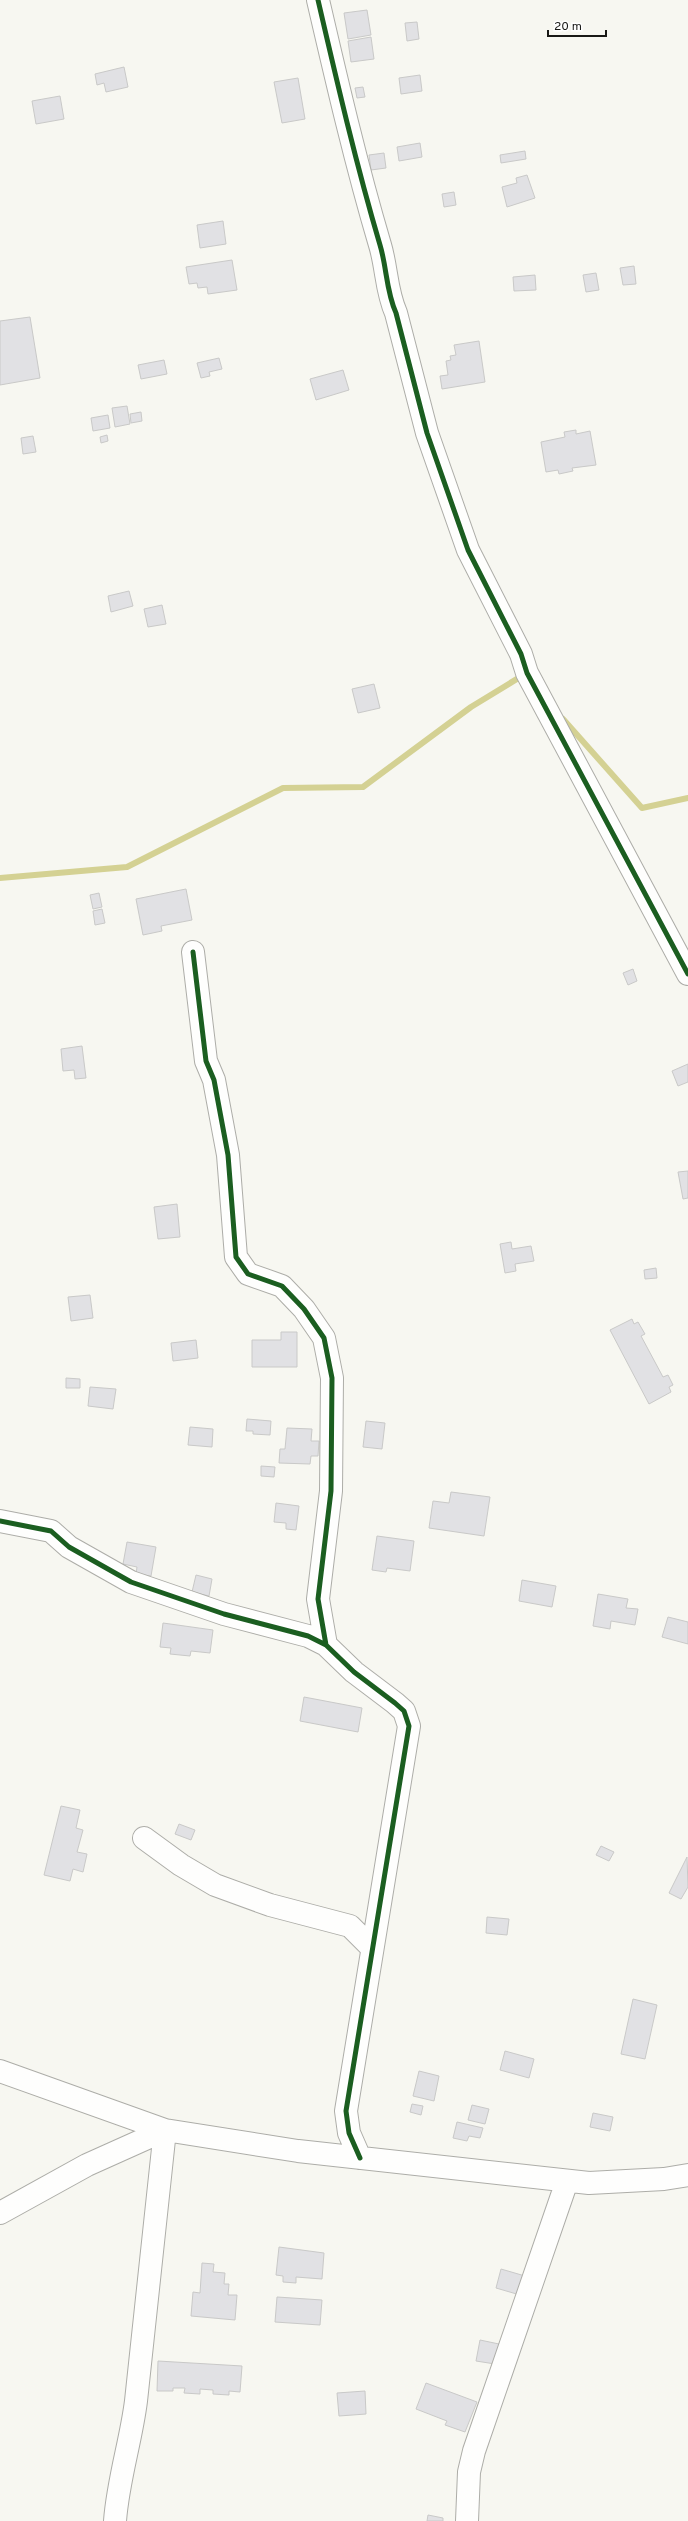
<svg xmlns="http://www.w3.org/2000/svg" width="688" height="2521" font-family="Overpass,sans-serif">
  <style>
    .lines { fill: none; stroke-linecap: round; stroke-linejoin: round }
    .stream { stroke: #d4d193; stroke-width: 6 }
    .building { fill: #e1e1e4; stroke: #c9c9c8 }
    .minor-casing { stroke: #adada8; stroke-width: 24 }
    .minor { stroke: #fefefd; stroke-width: 22 }
    .cycleway-casing { stroke: #fff; stroke-width: 8 }
    .cycleway { stroke: #1b5e20; stroke-width: 5 }
  </style>
  <rect width="100%" height="100%" fill="#f7f7f1"/>
  <g class="lines">
    <path class="stream" d="M 563,719 L 642,808 L 688,798
      M 0,878 L 127,867 L 283,788 L 363,787 L 471,707 L 525,674"/>
  </g>
  <path class="building" d="M 367,10 L 371,35 L 348,39 L 344,13 Z
    M 417,22 L 419,39 L 407,41 L 405,23 Z
    M 371,37 L 374,59 L 351,62 L 348,41 Z
    M 124,67 L 128,87 L 106,92 L 104,83 L 97,85 L 95,74 Z
    M 420,75 L 422,91 L 401,94 L 399,78 Z
    M 298,78 L 305,119 L 282,123 L 274,82 Z
    M 363,87 L 365,97 L 357,98 L 355,88 Z
    M 60,96 L 64,119 L 36,124 L 32,101 Z
    M 420,143 L 422,157 L 399,161 L 397,147 Z
    M 525,151 L 526,159 L 501,163 L 500,155 Z
    M 384,153 L 386,168 L 371,170 L 369,155 Z
    M 527,175 L 535,198 L 507,207 L 502,187 L 517,183 L 516,178 Z
    M 454,192 L 456,205 L 444,207 L 442,194 Z
    M 223,221 L 226,244 L 200,248 L 197,225 Z
    M 232,260 L 237,290 L 208,294 L 207,287 L 198,288 L 197,283 L 189,284 L 186,267 Z
    M 634,266 L 636,284 L 623,285 L 620,268 Z
    M 596,273 L 599,290 L 586,292 L 583,275 Z
    M 535,275 L 536,290 L 514,291 L 513,277 Z
    M 30,317 L 40,378 L 0,385 L 0,321 Z
    M 479,341 L 485,382 L 442,389 L 440,376 L 448,375 L 446,361 L 451,360 L 450,356 L 456,355 L 454,345 Z
    M 219,358 L 222,369 L 209,372 L 210,376 L 201,378 L 197,363 Z
    M 164,360 L 167,374 L 141,379 L 138,365 Z
    M 343,370 L 349,390 L 316,400 L 310,379 Z
    M 127,406 L 130,424 L 115,427 L 112,408 Z
    M 141,412 L 142,421 L 131,423 L 130,414 Z
    M 108,415 L 110,428 L 93,431 L 91,418 Z
    M 576,430 L 576,434 L 590,431 L 596,465 L 572,468 L 573,471 L 559,474 L 558,470 L 546,472 L 541,442 L 565,437 L 564,432 Z
    M 107,435 L 108,441 L 101,443 L 100,437 Z
    M 33,436 L 36,452 L 23,454 L 21,438 Z
    M 129,591 L 133,606 L 111,612 L 108,596 Z
    M 162,605 L 166,624 L 148,627 L 144,609 Z
    M 374,684 L 380,708 L 358,713 L 352,689 Z
    M 186,889 L 192,920 L 161,926 L 162,931 L 143,935 L 136,899 Z
    M 99,893 L 102,907 L 93,909 L 90,895 Z
    M 102,909 L 105,923 L 95,925 L 93,911 Z
    M 633,969 L 637,981 L 628,985 L 623,973 Z
    M 82,1046 L 86,1078 L 75,1079 L 74,1070 L 63,1071 L 61,1049 Z
    M 688,1064 L 688,1082 L 678,1086 L 672,1071 Z
    M 688,1171 L 688,1198 L 683,1199 L 678,1172 Z
    M 177,1204 L 180,1237 L 158,1239 L 154,1207 Z
    M 511,1242 L 512,1249 L 531,1246 L 534,1261 L 515,1264 L 516,1271 L 505,1273 L 500,1244 Z
    M 656,1268 L 657,1278 L 645,1279 L 644,1270 Z
    M 90,1295 L 93,1318 L 71,1321 L 68,1297 Z
    M 632,1319 L 634,1324 L 638,1322 L 645,1334 L 641,1336 L 663,1377 L 668,1375 L 673,1385 L 669,1387 L 671,1392 L 649,1404 L 610,1330 Z
    M 281,1332 L 297,1332 L 297,1367 L 252,1367 L 252,1340 L 281,1340 Z
    M 196,1340 L 198,1358 L 173,1361 L 171,1343 Z
    M 66,1378 L 80,1379 L 80,1388 L 66,1388 Z
    M 90,1387 L 116,1389 L 113,1409 L 88,1406 Z
    M 247,1419 L 271,1421 L 270,1435 L 253,1434 L 253,1431 L 246,1431 Z
    M 366,1421 L 385,1423 L 382,1449 L 363,1447 Z
    M 190,1427 L 213,1429 L 212,1447 L 188,1445 Z
    M 287,1428 L 312,1429 L 311,1441 L 319,1441 L 318,1456 L 311,1456 L 310,1464 L 279,1463 L 280,1449 L 285,1449 Z
    M 261,1466 L 275,1467 L 274,1477 L 261,1476 Z
    M 451,1492 L 490,1497 L 484,1536 L 429,1528 L 433,1501 L 449,1503 Z
    M 276,1503 L 299,1506 L 296,1530 L 286,1529 L 286,1523 L 274,1522 Z
    M 377,1536 L 414,1541 L 410,1571 L 387,1568 L 386,1572 L 372,1570 Z
    M 127,1542 L 156,1547 L 151,1576 L 136,1574 L 137,1567 L 123,1564 Z
    M 196,1575 L 212,1579 L 209,1596 L 192,1592 Z
    M 522,1580 L 556,1586 L 552,1607 L 519,1601 Z
    M 598,1594 L 628,1599 L 626,1608 L 638,1609 L 635,1625 L 611,1621 L 610,1629 L 593,1626 Z
    M 668,1617 L 688,1622 L 688,1644 L 662,1637 Z
    M 163,1623 L 213,1630 L 210,1653 L 191,1651 L 190,1656 L 170,1654 L 171,1648 L 160,1647 Z
    M 304,1697 L 362,1708 L 358,1732 L 300,1721 Z
    M 61,1806 L 80,1810 L 76,1828 L 83,1830 L 77,1852 L 87,1854 L 83,1872 L 73,1869 L 70,1881 L 44,1875 Z
    M 179,1824 L 195,1830 L 191,1840 L 175,1834 Z
    M 601,1846 L 614,1852 L 609,1861 L 596,1855 Z
    M 687,1857 L 688,1887 L 681,1899 L 669,1893 Z
    M 487,1917 L 509,1919 L 507,1935 L 486,1933 Z
    M 633,1999 L 657,2005 L 645,2059 L 621,2054 Z
    M 505,2051 L 534,2059 L 529,2078 L 500,2070 Z
    M 419,2071 L 439,2076 L 434,2101 L 413,2096 Z
    M 412,2104 L 423,2106 L 421,2115 L 410,2112 Z
    M 472,2105 L 489,2109 L 485,2124 L 468,2120 Z
    M 593,2113 L 613,2117 L 610,2131 L 590,2127 Z
    M 457,2122 L 483,2128 L 480,2138 L 469,2136 L 467,2141 L 453,2138 Z
    M 279,2247 L 324,2253 L 322,2279 L 296,2277 L 296,2283 L 283,2282 L 283,2276 L 276,2275 Z
    M 202,2263 L 214,2264 L 213,2272 L 225,2273 L 224,2284 L 229,2284 L 228,2295 L 237,2295 L 235,2320 L 191,2316 L 193,2292 L 200,2293 Z
    M 501,2269 L 525,2276 L 520,2295 L 496,2288 Z
    M 277,2297 L 322,2300 L 320,2325 L 275,2322 Z
    M 480,2340 L 499,2344 L 495,2364 L 476,2361 Z
    M 158,2361 L 242,2366 L 240,2392 L 229,2391 L 229,2395 L 213,2394 L 213,2390 L 200,2389 L 200,2394 L 184,2393 L 185,2388 L 173,2388 L 173,2391 L 157,2391 Z
    M 426,2383 L 477,2402 L 465,2432 L 445,2425 L 447,2421 L 416,2409 Z
    M 365,2391 L 366,2414 L 339,2416 L 337,2393 Z
    M 428,2515 L 443,2518 L 443,2521 L 427,2521 Z"/>
  <g class="lines">
    <g class="minor-casing">
      <path id="minor" d="M 318,0 C 337,82 356,164 380,245 C 387,268 386,291 396,313 L 427,433 L 468,550 L 521,654 L 527,673 L 688,974
        M 193,952 L 206,1061 L 214,1080 L 228,1155 L 236,1257 L 248,1274 L 282,1286 L 304,1309 L 324,1338 L 332,1378 L 331,1491 L 318,1599 L 326,1645
        M 0,1521 L 51,1531 L 69,1547 L 131,1582 L 224,1614 L 308,1636 L 326,1645 L 354,1672 L 395,1703 L 404,1711 L 409,1726 L 346,2111 L 349,2133 L 360,2158
        M 144,1838 L 181,1865 L 215,1885 L 270,1905 L 350,1926 L 372,1948
        M 0,2071 L 165,2130 L 298,2151 L 589,2183 L 664,2179 L 688,2175
        M 0,2213 L 87,2165 L 165,2130
        M 115,2521 C 118,2480 131,2441 136,2401 L 165,2130
        M 467,2521 L 469,2472 L 474,2451 L 567,2181"/>
    </g>
    <use href="#minor" class="minor"/>
    <g class="cycleway-casing">
      <path id="cycleway" d="M 318,0 C 337,82 356,164 380,245 C 387,268 386,291 396,313 L 427,433 L 468,550 L 521,654 L 527,673 L 688,974
        M 193,952 L 206,1061 L 214,1080 L 228,1155 L 236,1257 L 248,1274 L 282,1286 L 304,1309 L 324,1338 L 332,1378 L 331,1491 L 318,1599 L 326,1645
        M 0,1521 L 51,1531 L 69,1547 L 131,1582 L 224,1614 L 308,1636 L 326,1645 L 354,1672 L 395,1703 L 404,1711 L 409,1726 L 346,2111 L 349,2133 L 360,2158"/>
    </g>
    <use href="#cycleway" class="cycleway"/>
  </g>
  <path d="M548 30v6h58v-6" fill="none" stroke="#191916" stroke-width="2"/>
  <text x="554" y="30" font-size="12" fill="#191916" stroke="#ffffff" stroke-width="3" paint-order="stroke">20 m</text>
</svg>
